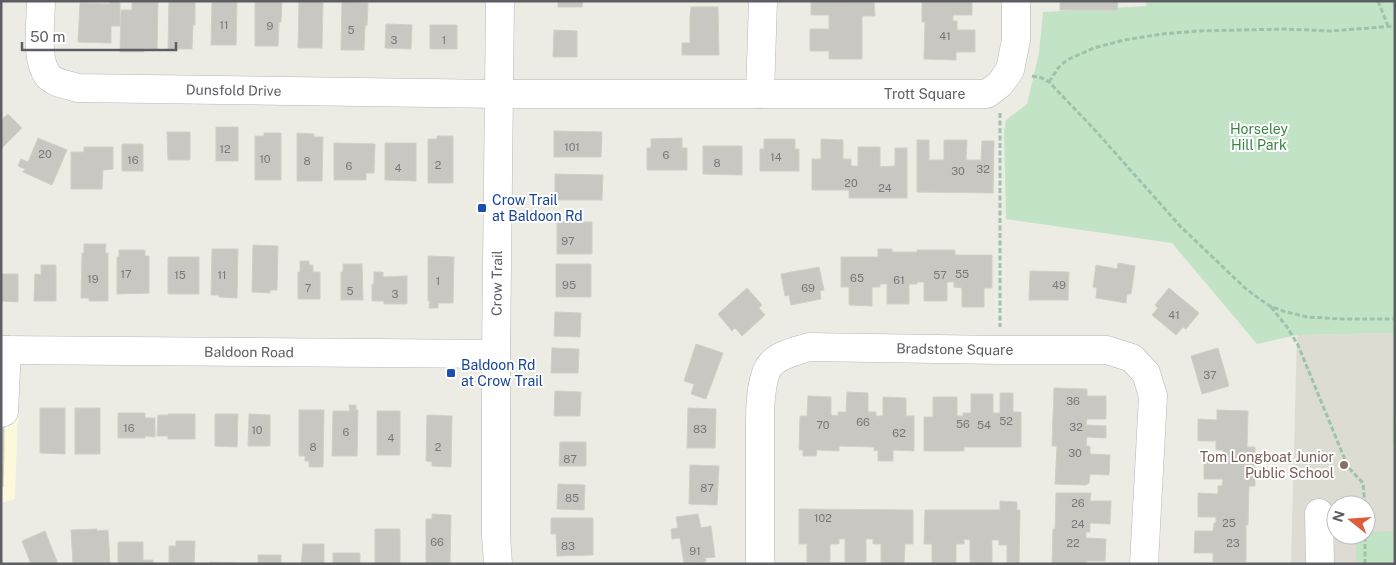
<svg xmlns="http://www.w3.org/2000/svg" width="1396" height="565" font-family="'Public Sans',sans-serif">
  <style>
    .commercial { fill: #fbf8dc }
    .education { fill: #dddcd2; fill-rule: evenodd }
    .green { fill: #c3e3c7 }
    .building { fill: #c9c7c1; stroke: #d2cfc3 }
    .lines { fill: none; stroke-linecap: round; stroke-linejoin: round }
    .minor-casing { stroke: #b4b6ba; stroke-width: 29 }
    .path { stroke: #9cc3ac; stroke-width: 3; stroke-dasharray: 5 2.5; stroke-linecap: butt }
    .minor { stroke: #fff; stroke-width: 28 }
    .transit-dot { fill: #1a4fb4; stroke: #fff; stroke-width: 2 }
    .education-dot { fill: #8d6e63; stroke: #fff; stroke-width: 2 }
    .labels { text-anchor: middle; stroke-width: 4; stroke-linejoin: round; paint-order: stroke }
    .number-label { font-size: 11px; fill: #77787a }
    .street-label { font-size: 14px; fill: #5c5e63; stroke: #fff }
    .park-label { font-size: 14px; fill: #3c8248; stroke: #fff }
    .transit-label { font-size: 14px; fill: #164399; stroke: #fff; text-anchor: start }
    .education-label { font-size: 14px; fill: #785e54; stroke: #fff; text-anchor: end }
  </style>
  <rect width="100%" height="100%" fill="#edece4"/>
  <path class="commercial" d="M 1,387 L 19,387 L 15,499 L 1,503 Z"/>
  <path class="education" d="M 1395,333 L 1395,564 L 1291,564 L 1297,335 ZM 1336,505 L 1366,505 L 1366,535 L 1336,535 Z"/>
  <path class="green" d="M 1147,1 L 1395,1 L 1395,333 L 1297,335 L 1257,344 L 1172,243 L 1006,219 L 1004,131 L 1006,120 L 1027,104 L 1039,53 L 1043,12 L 1146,6 Z
    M 1394,365 L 1395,365 L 1395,444 L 1392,443 Z
    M 1395,531 L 1395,564 L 1356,564 L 1356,535 L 1366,535 L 1366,532 Z"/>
  <path class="building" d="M 110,1 L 120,1 L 120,26 L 111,26 L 111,43 L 78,42 L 80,3 L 110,4 Z
    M 169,1 L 195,1 L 195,25 L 193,25 L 192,49 L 168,49 Z
    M 212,1 L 237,1 L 236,45 L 211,45 Z
    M 255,1 L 282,1 L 281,22 L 279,22 L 278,46 L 255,46 Z
    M 299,1 L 323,1 L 322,48 L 298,48 Z
    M 558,1 L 583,1 L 582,7 L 558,7 Z
    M 811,1 L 874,2 L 875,16 L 862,16 L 862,59 L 829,59 L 829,51 L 810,51 L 810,29 L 829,29 L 829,15 L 811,15 Z
    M 922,1 L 972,1 L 972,15 L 953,15 L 953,21 L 957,21 L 957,30 L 975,30 L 975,52 L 956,52 L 956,60 L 924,59 L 925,22 L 922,22 Z
    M 1060,1 L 1118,1 L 1117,10 L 1060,10 Z
    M 132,2 L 158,2 L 157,49 L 144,49 L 144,52 L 120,52 L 121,10 L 132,10 Z
    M 342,2 L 368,3 L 367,25 L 365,26 L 364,50 L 341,50 Z
    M 691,7 L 718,7 L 719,55 L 682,55 L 682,43 L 690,43 L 690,16 Z
    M 386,24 L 412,25 L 411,49 L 385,48 Z
    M 430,25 L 457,25 L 457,49 L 430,49 Z
    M 554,30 L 577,31 L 577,57 L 553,57 Z
    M 8,114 L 22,128 L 1,149 L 1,120 Z
    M 216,127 L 238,127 L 238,161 L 216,161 Z
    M 554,131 L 602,132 L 601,157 L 554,157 Z
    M 167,132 L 190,132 L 190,160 L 168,160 Z
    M 264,133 L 281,133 L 281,180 L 255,180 L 255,136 L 264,136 Z
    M 297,133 L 314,134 L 314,137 L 323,137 L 322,181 L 297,181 Z
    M 437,136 L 453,136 L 453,183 L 428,183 L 428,139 L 437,139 Z
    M 38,138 L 67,150 L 52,185 L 23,172 L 25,169 L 18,166 L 21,159 L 28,162 Z
    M 682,138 L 682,148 L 687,148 L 687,170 L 647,170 L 647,148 L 651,148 L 651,139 Z
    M 764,139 L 795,139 L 795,149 L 799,149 L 799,171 L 760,171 L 760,149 L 764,149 Z
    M 821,139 L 843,140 L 843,159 L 851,159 L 851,166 L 858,166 L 858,147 L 880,147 L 880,167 L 895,166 L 895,148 L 907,148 L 907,198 L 849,198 L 849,190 L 812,190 L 812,159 L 821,159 Z
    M 917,140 L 929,140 L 929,160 L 944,160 L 944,140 L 967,140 L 966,160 L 981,160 L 982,141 L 994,141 L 993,193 L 917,192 Z
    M 334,143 L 375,144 L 374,173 L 366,173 L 366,180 L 334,180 Z
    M 385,143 L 416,143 L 416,181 L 385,180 Z
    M 122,144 L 143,144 L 143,171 L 122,171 Z
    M 703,146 L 742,146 L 742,175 L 703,174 Z
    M 84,147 L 113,147 L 113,169 L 103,170 L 102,189 L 71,189 L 71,152 L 84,152 Z
    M 555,174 L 603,175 L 602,200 L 555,200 Z
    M 557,222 L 592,222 L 592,254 L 557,254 Z
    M 84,244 L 106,244 L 105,253 L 108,253 L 108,301 L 89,301 L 89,298 L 81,298 L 82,253 L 84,253 Z
    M 253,245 L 278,246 L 277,290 L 270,290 L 270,293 L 252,292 Z
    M 212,249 L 238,249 L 237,298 L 219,297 L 219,295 L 211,295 Z
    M 878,249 L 892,249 L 892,252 L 917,252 L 917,250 L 955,250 L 955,255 L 992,255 L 992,288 L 984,288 L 984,307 L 962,307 L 962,288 L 954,287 L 954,282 L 947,282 L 947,301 L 924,301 L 924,282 L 917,282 L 917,284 L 909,284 L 909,304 L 887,304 L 887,284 L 880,284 L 880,287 L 872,287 L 872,306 L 849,305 L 849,287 L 841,287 L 841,257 L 878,257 Z
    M 119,250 L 145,250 L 145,256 L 149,256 L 149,293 L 117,294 L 117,257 L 119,257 Z
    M 428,256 L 454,257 L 453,303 L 438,303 L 438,308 L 429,308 L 430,301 L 428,301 Z
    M 168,257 L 199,257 L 199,294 L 168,294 Z
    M 300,261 L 309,261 L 309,265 L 313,265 L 313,272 L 320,272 L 320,299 L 298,299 L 298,272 L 300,272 Z
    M 1118,263 L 1135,266 L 1131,294 L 1127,294 L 1126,303 L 1096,298 L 1097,288 L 1093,287 L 1096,265 L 1117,269 Z
    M 343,264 L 362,264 L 363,300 L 341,300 L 341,272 L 343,272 Z
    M 556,264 L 591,264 L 591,297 L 556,297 Z
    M 41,265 L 56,265 L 56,301 L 34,301 L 35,274 L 41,275 Z
    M 819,267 L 824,290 L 820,291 L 821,299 L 791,305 L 789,295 L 785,296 L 781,274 Z
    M 1030,271 L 1069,272 L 1068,300 L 1029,300 Z
    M 374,272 L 383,272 L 383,277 L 407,276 L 407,304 L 384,304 L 384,301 L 372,301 L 372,284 L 374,285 Z
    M 1,274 L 18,274 L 18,302 L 1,301 Z
    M 747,288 L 762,305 L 759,308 L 765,315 L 742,336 L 735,328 L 732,331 L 718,314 Z
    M 1169,288 L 1199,313 L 1186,329 L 1183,327 L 1176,335 L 1152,315 L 1158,308 L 1155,305 Z
    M 555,312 L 581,313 L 580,337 L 554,336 Z
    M 696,344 L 723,353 L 706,399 L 691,394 L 694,384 L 684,381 Z
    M 552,348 L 579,349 L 578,373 L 551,373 Z
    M 1218,348 L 1229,386 L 1202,394 L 1191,356 Z
    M 1054,388 L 1087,389 L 1087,396 L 1106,396 L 1106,419 L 1087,419 L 1086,425 L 1106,426 L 1106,438 L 1087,437 L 1086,446 L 1090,446 L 1090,454 L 1110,455 L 1109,475 L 1090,474 L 1089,483 L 1086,485 L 1055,484 L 1057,446 L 1052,446 Z
    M 555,391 L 581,392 L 580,416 L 554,416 Z
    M 847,392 L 868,393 L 868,412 L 876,412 L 876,416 L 883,416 L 883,397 L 906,398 L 906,416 L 914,416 L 914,451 L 893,450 L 893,461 L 878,461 L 878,450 L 874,451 L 874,447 L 839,446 L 839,451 L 817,450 L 816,456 L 803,456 L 803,450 L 799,450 L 800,416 L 807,416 L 808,396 L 831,397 L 831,415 L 838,416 L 838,412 L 846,412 Z
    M 1000,393 L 1013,393 L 1013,412 L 1021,412 L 1021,447 L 964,447 L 964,451 L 924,451 L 924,417 L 933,417 L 933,397 L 957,397 L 957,416 L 963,416 L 963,413 L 971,413 L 971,394 L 993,394 L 993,413 L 1000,413 Z
    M 349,405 L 356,405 L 356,410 L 358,410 L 357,456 L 332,456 L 333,411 L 350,411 Z
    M 40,408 L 65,408 L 65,454 L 40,453 Z
    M 75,408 L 100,408 L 100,454 L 75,454 Z
    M 688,408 L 716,409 L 715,448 L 687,448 Z
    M 299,410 L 324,410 L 323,467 L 309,467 L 309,461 L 305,461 L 305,456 L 299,456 Z
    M 1217,410 L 1248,411 L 1247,447 L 1255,447 L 1255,486 L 1249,486 L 1248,525 L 1246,525 L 1246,562 L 1213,562 L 1213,553 L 1194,553 L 1195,531 L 1213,531 L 1214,523 L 1216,523 L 1216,517 L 1198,517 L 1198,493 L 1218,494 L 1218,486 L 1222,486 L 1223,479 L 1204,479 L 1204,456 L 1223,456 L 1223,450 L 1216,450 L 1216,441 L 1198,441 L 1198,419 L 1217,420 Z
    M 377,411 L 400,411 L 400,455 L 377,455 Z
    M 118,413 L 145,413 L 145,418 L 155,418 L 155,437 L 145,436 L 145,438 L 118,438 Z
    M 168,414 L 195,414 L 195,439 L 168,439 L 168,436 L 157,436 L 158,415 L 168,415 Z
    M 215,414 L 238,414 L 237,447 L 215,446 Z
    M 249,414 L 270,415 L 270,446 L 248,446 Z
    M 427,415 L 452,416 L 451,467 L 432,466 L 432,462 L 426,461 Z
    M 1,424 L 4,426 L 4,449 L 3,487 L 1,487 Z
    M 560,442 L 586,442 L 586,466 L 559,466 Z
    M 690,465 L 719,466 L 717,505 L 689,504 Z
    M 558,484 L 585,485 L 584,510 L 557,509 Z
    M 1056,493 L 1091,493 L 1090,501 L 1111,501 L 1110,524 L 1090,523 L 1090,532 L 1086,532 L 1086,538 L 1106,539 L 1105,561 L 1086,561 L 1086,564 L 1052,564 L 1053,529 L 1055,529 Z
    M 1000,501 L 1017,502 L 1017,510 L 1020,510 L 1019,564 L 1007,563 L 1007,545 L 999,545 L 999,540 L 992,540 L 992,564 L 970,563 L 970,540 L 964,539 L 964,544 L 956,544 L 956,563 L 932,563 L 932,544 L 924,544 L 925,510 L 1000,510 Z
    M 799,509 L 913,510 L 913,544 L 905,544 L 904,564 L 881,563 L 881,544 L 873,544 L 873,539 L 866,539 L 866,562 L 845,562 L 845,539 L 839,539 L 839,544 L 830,544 L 830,562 L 807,562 L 807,544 L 799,544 Z
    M 432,514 L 451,515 L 450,564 L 426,564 L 426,519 L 432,519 Z
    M 698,514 L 701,528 L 711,526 L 715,557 L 705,558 L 706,562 L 684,564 L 680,538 L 672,539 L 671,529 L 678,528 L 676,517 Z
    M 551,518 L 593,518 L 593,555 L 557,556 L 556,534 L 551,534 Z
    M 97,529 L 97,531 L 108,530 L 110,564 L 73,564 L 71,530 Z
    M 375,529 L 400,529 L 400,564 L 375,564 Z
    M 45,531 L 58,564 L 31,564 L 22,541 Z
    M 176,541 L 195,541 L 194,564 L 169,564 L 169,546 L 176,546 Z
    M 118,542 L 143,542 L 143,560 L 153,560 L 153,564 L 118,564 Z
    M 303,544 L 324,544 L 324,564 L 301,564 Z
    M 333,553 L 360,553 L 360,564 L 333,564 Z
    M 258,555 L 281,555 L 281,564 L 258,564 Z
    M 210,562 L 237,563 L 237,564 L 210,564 Z"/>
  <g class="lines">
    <g class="minor-casing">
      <g id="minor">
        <path id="s1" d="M 41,1 C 41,22 35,59 48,76 C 54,83 69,85 77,88 L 499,94 L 987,94 L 1000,84 L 1010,70 L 1016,40 L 1016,1"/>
        <path d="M 760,94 L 763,1"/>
        <path id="s2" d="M 1,350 L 496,354"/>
        <path d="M 1,413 L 4,412 L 7,350"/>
        <path d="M 1319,513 L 1320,564"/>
        <path id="s3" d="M 498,564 L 496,535 L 496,354 L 500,1"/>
        <path id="s4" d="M 761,564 L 760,560 L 760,421 C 760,406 761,373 772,363 C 781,354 797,351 809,347 L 1000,350 L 1107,350 L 1132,358 L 1146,373 L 1153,396 L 1144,564"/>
      </g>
    </g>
    <path class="path" d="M 1378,1 L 1388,26
      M 1032,76 L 1042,78 L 1049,82 L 1094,129 L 1180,226 L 1245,288 L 1261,300 L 1270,306 L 1283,311 L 1307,317 L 1342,319 L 1395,319
      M 1049,82 L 1058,68 L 1067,60 L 1094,48 L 1124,40 L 1162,34 L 1198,31 L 1285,29 L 1331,31 L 1395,26
      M 1000,113 L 1000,327
      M 1271,307 L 1287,327 L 1298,345 L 1348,467 L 1363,483 L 1365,505
      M 1365,564 L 1365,535"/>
    <use href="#minor" class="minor"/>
  </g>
  <g class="transit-dot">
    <rect x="477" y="203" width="10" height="10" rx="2.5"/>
    <rect x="446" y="368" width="10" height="10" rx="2.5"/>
  </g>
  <circle class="education-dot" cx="1344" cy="465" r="5"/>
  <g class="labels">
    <g class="number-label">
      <text x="224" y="29">11</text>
      <text x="270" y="30">9</text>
      <text x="351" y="34">5</text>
      <text x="945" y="40">41</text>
      <text x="394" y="44">3</text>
      <text x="444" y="44">1</text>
      <text x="572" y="151">101</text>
      <text x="225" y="153">12</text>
      <text x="45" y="158">20</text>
      <text x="666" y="159">6</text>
      <text x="776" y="161">14</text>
      <text x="265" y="163">10</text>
      <text x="133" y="164">16</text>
      <text x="307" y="165">8</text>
      <text x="717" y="167">8</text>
      <text x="438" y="169">2</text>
      <text x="349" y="170">6</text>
      <text x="398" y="172">4</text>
      <text x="983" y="173">32</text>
      <text x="958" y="175">30</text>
      <text x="851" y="187">20</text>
      <text x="885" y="192">24</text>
      <text x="568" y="245">97</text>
      <text x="126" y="278">17</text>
      <text x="962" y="278">55</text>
      <text x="180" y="279">15</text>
      <text x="222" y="279">11</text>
      <text x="940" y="279">57</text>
      <text x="857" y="282">65</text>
      <text x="93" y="283">19</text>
      <text x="899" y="284">61</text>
      <text x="438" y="285">1</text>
      <text x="569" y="289">95</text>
      <text x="1059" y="289">49</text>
      <text x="308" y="292">7</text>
      <text x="808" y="292">69</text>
      <text x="350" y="295">5</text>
      <text x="395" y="298">3</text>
      <text x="1174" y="319">41</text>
      <text x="1210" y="379">37</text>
      <text x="1073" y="405">36</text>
      <text x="1006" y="425">52</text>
      <text x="863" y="426">66</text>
      <text x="963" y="428">56</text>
      <text x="823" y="429">70</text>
      <text x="984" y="429">54</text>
      <text x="1076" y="431">32</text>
      <text x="129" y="432">16</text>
      <text x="700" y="433">83</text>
      <text x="257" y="434">10</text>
      <text x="346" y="436">6</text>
      <text x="899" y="437">62</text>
      <text x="391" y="442">4</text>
      <text x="313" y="451">8</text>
      <text x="438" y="451">2</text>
      <text x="1075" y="457">30</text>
      <text x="570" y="463">87</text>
      <text x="707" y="492">87</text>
      <text x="572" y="502">85</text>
      <text x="1078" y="507">26</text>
      <text x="823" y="522">102</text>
      <text x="1229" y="527">25</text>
      <text x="1078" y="528">24</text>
      <text x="437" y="546">66</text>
      <text x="1073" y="547">22</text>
      <text x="1233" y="547">23</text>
      <text x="568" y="550">83</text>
      <text x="695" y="555">91</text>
    </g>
    <g class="street-label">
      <text dy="5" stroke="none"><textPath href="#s1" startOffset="265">Dunsfold Drive</textPath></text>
      <text dy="5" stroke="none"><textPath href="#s1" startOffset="956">Trott Square</textPath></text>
      <text dy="5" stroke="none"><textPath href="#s3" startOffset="281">Crow Trail</textPath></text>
      <text dy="5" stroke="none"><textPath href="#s4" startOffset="390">Bradstone Square</textPath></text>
      <text dy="5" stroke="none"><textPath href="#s2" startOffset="248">Baldoon Road</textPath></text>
    </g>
    <g class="park-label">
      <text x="1259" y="134">Horseley<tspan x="1259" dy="16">Hill Park</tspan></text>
    </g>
    <g class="transit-label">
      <text x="492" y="205">Crow Trail<tspan x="492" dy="16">at Baldoon Rd</tspan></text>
      <text x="461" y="370">Baldoon Rd<tspan x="461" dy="16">at Crow Trail</tspan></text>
    </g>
    <g class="education-label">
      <text x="1334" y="462">Tom Longboat Junior<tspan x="1334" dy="16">Public School</tspan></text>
    </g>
  </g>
  <rect width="1396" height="565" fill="none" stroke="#5c5e63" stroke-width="5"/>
  <g transform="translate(1351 520) rotate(287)"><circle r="24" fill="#ffffff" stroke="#bebfc1"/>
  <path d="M0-4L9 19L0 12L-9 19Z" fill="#db5d3d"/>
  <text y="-8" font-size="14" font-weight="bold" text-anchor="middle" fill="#5c5e63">N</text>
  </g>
  <path d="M22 42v8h154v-8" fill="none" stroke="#5c5e63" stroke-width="2.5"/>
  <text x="30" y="42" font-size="15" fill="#5c5e63" stroke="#ffffff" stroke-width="4" paint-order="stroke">50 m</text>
</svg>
